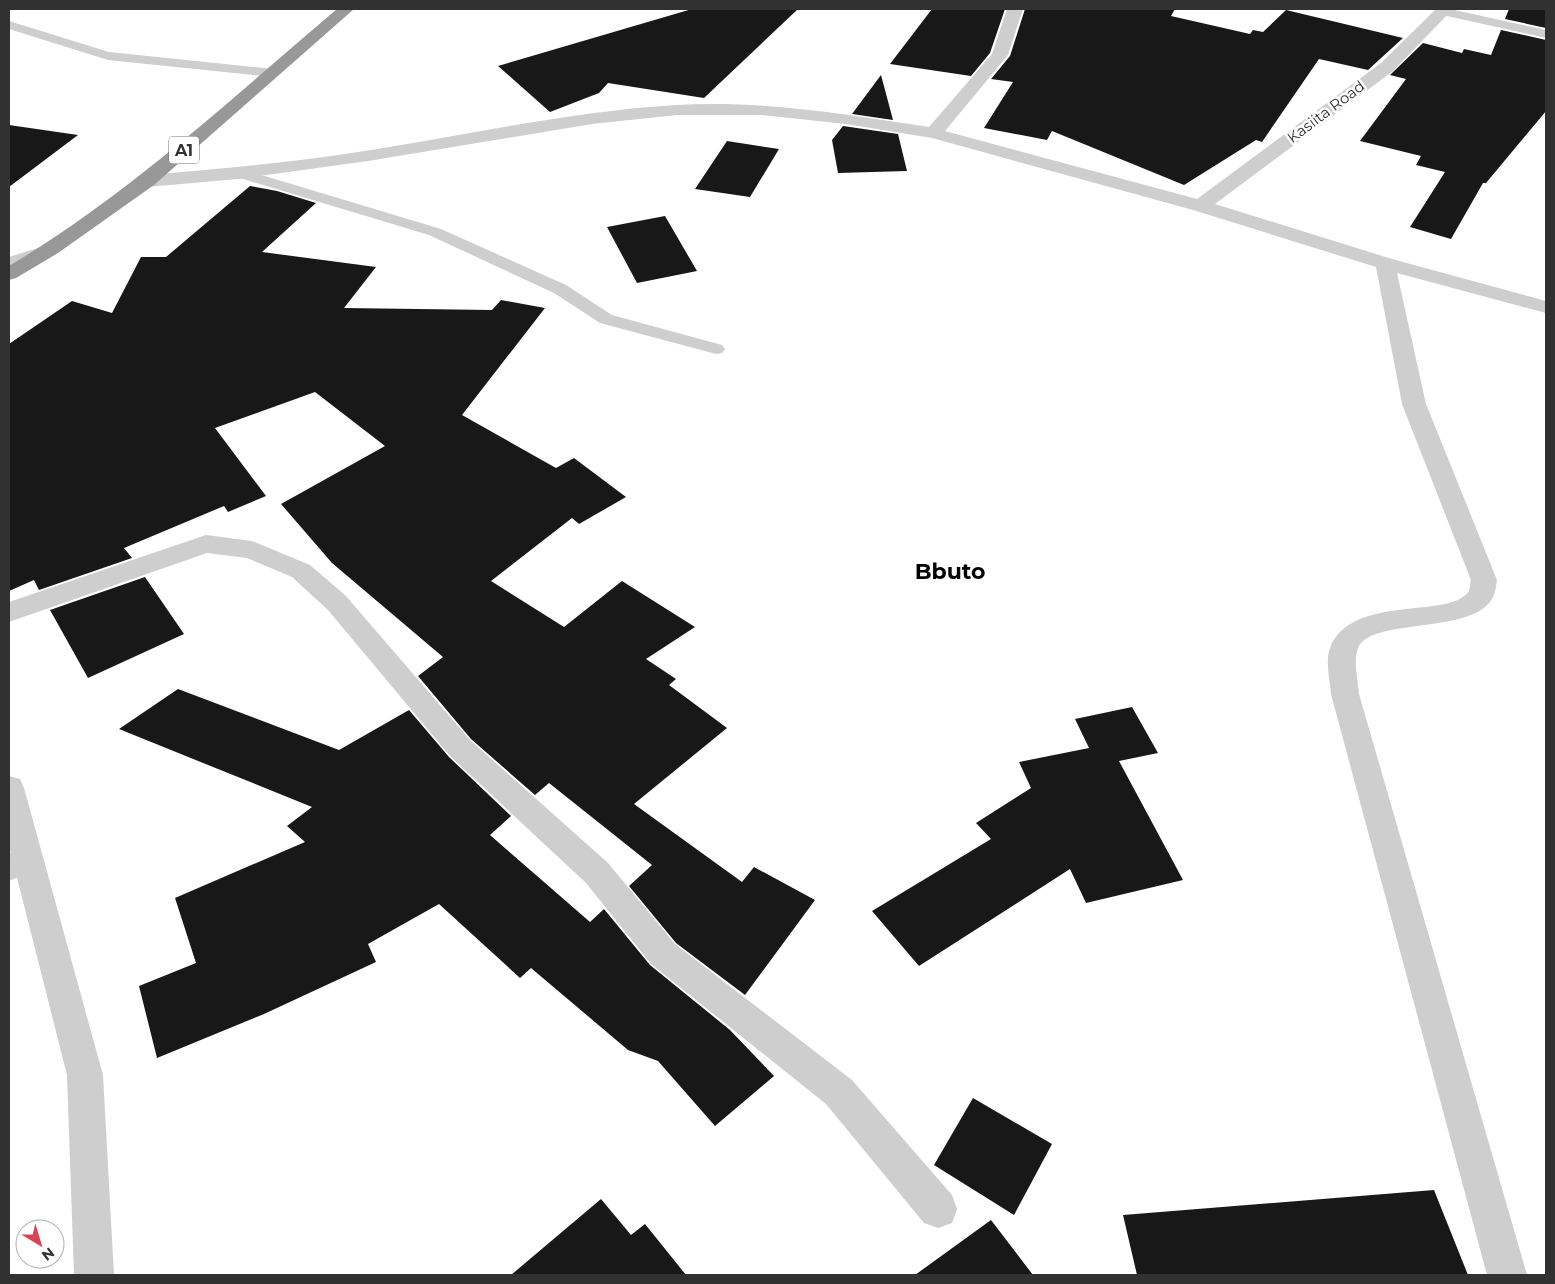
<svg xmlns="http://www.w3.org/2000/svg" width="1555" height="1284" font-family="Montserrat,sans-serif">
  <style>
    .building { fill: #181818 }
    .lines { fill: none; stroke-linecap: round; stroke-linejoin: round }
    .lane { fill: #cecece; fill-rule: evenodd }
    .street { fill: #cecece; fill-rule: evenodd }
    .highway { fill: #989898; fill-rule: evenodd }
    .labels { text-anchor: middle; stroke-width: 5; stroke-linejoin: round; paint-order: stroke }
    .far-street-label { font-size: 15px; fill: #313131; stroke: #fff }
    .shield { fill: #fff; stroke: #6f6f6f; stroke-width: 1 }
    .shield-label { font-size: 16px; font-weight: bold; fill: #313131 }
    .district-label { font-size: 22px; font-weight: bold; fill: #000; stroke: #fff }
  </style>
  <rect width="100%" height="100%" fill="#fff"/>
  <path class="building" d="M 692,9 L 798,9 L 704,98 L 608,83 L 599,93 L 550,112 L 498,66 Z
    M 932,9 L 1005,9 L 990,53 L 971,76 L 890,64 Z
    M 1025,9 L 1175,9 L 1171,16 L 1250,34 L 1253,30 L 1263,32 L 1286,10 L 1403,38 L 1368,70 L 1319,59 L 1262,142 L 1256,140 L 1184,185 L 1052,131 L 1047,140 L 984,128 L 1013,82 L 991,79 L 1010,56 Z
    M 1509,9 L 1546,9 L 1546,28 L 1505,19 Z
    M 1501,30 L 1546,40 L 1546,111 L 1486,183 L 1483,183 L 1451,239 L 1410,227 L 1445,172 L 1416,165 L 1421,156 L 1360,141 L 1406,79 L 1390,75 L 1423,43 L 1462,53 L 1464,49 L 1491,55 Z
    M 881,75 L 893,120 L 852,114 Z
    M 9,125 L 78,135 L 9,187 Z
    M 843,126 L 898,134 L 907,171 L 838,173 L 832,140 Z
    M 727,141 L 779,149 L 750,197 L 695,189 Z
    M 250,186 L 277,191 L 316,203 L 262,252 L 376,267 L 344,308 L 492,310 L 501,300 L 545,308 L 462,415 L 556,468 L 574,458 L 626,497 L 579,524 L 572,518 L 491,581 L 564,627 L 622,581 L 695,627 L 646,659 L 676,679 L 669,685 L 727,728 L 634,804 L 742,882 L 754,867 L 815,900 L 745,995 L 676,943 L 629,886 L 652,865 L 549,783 L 535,795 L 471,739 L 418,676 L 443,657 L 332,563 L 281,504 L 385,446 L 315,392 L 215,428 L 266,496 L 228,512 L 224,506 L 124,548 L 132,558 L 39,590 L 34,580 L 9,591 L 9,344 L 72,301 L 112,313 L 141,257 L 166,257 Z
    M 665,216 L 697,271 L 637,283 L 607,227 Z
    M 145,577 L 184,634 L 88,678 L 50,610 Z
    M 178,689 L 339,750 L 409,710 L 449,757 L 511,816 L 490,835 L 590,922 L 604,909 L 650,965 L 730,1030 L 774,1076 L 715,1126 L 658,1061 L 628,1050 L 531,968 L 520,978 L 439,904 L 368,944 L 376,962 L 264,1014 L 157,1058 L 139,986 L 196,963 L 175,898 L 305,842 L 287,826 L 312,807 L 119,729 Z
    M 1132,707 L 1158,753 L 1119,761 L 1183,880 L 1086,903 L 1070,869 L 919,966 L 872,911 L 991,839 L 976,823 L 1031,788 L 1019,762 L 1089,748 L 1075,719 Z
    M 973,1098 L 1052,1144 L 1014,1215 L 934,1165 Z
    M 1434,1190 L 1468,1275 L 1137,1275 L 1123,1215 Z
    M 601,1199 L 631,1235 L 645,1224 L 686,1275 L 511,1275 Z
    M 991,1220 L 1033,1275 L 915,1275 Z"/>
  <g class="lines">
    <path class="lane" d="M 1438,9 L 1450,9 L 1546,30 L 1546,38 L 1438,14 Z
      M 9,21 L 109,52 L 273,69 L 280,73 L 273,77 L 108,60 L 9,29 Z
      M 238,168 L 441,229 L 566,285 L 612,315 L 722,345 L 725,349 L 722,353 L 716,354 L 600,323 L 554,293 L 429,235 L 233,176 L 230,173 L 233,170 Z
      M 51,244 L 57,246 L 59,249 L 57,252 L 9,267 L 9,257 Z
      M 25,845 L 34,848 L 38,856 C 32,868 21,877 9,881 L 9,854 L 16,848 Z"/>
    <path class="street" d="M 1007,9 L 1023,9 L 1008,55 L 945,131 L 1197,199 L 1381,63 L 1436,9 L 1453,9 L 1393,71 L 1215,204 L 1392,259 L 1546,301 L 1546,313 L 1397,273 L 1426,404 L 1497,580 C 1496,588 1495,595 1490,602 C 1465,634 1370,618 1358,648 C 1353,662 1358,680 1359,694 L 1527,1275 L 1487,1275 L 1331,694 C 1330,680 1325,662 1330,648 C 1351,593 1451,620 1469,591 C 1470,588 1470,583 1471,580 L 1402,404 L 1376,267 L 1193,210 L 932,138 L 846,124 L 761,115 L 677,115 L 592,124 L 368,161 L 238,179 L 147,187 L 140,185 L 138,181 L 140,177 L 147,175 C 222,169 297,162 371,150 C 472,134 574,111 677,105 C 761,100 845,114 929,127 L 992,54 Z
      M 206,535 L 252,541 L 310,565 L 346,596 L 470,740 L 608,863 L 675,944 L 852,1080 L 952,1195 L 957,1209 L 952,1223 L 938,1228 L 924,1223 L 826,1104 L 651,964 L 586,883 L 450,756 L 328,610 L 292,577 L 247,558 L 207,553 L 9,622 L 9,602 Z
      M 9,776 L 20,779 L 24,788 L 103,1075 L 114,1275 L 74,1275 L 67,1075 L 9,846 Z"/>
    <path class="highway" d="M 337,9 L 354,9 L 154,185 L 58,253 L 16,278 L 9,280 L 9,266 C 129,194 231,99 337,9 Z"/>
  </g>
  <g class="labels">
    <g class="far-street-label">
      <text transform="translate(1326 112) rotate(-37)" y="5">Kasiita Road</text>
    </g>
    <rect class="shield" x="169" y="136.5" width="30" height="27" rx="4"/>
    <g class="shield-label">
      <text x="184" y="156">A1</text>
    </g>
    <g class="district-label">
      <text x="950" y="579">Bbuto</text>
    </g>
  </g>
  <rect width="1555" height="1284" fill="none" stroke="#313131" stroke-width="20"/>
  <g transform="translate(40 1244) rotate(142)"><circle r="24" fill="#ffffff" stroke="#adadad"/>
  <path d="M0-4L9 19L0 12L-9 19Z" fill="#d74457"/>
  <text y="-8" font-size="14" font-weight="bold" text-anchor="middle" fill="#313131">N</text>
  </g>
</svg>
